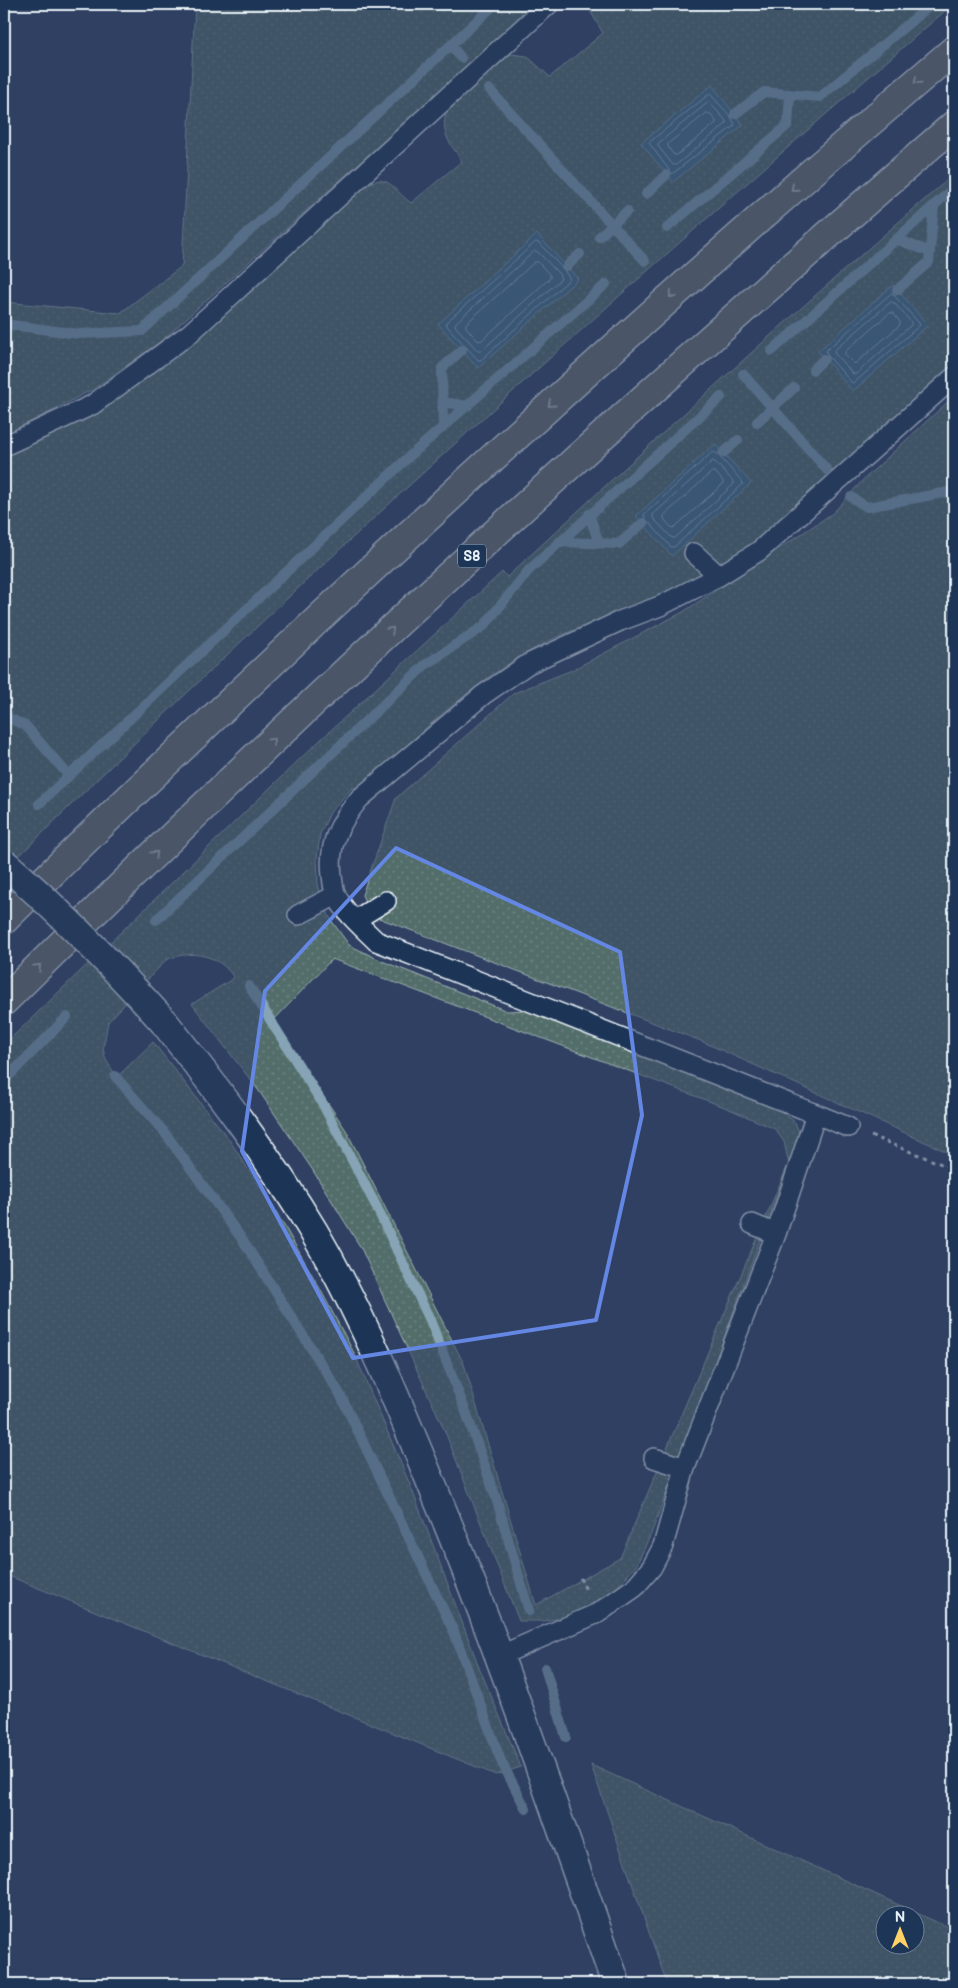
<svg xmlns="http://www.w3.org/2000/svg" width="958" height="1988" font-family="'Balsamiq Sans',sans-serif">
  <style>
    .grass { fill: url(#grass-dots); stroke: #9eb0b2; fill-rule: evenodd }
    .water { fill: #45718a; stroke: #86a4b6 }
    .lines { fill: none; stroke-linecap: round; stroke-linejoin: round }
    .shore { stroke: #a7becc; stroke-width: 1 }
    .stream { stroke: #86a4b6; stroke-width: 10 }
    .lane-casing { stroke: #e8f1f8; stroke-width: 22 }
    .secondary-casing { stroke: #e8f1f8; stroke-width: 31 }
    .highway-casing { stroke: #e8f1f8; stroke-width: 31 }
    .path { stroke: #e8f1f8; stroke-width: 3; stroke-dasharray: 4 4; stroke-linecap: butt }
    .lane { stroke: #1d3557; stroke-width: 19 }
    .secondary { stroke: #1d3557; stroke-width: 28 }
    .highway { stroke: #6b706d; stroke-width: 28 }
    .secondary-bridge-casing { stroke: #e8f1f8; stroke-width: 31; stroke-linecap: butt }
    .secondary-bridge { stroke: #1d3557; stroke-width: 28 }
    .oneway { stroke: #b6bdc0 }
    .marked { fill: none; stroke: #6487e3; stroke-width: 4; stroke-linejoin: round }
    .labels { text-anchor: middle; stroke-width: 4.5; stroke-linejoin: round; paint-order: stroke }
    .shield { fill: #1d3557; stroke: #abb9c8; stroke-width: 1 }
    .shield-label { font-size: 14px; font-weight: bold; fill: #e8f1f8 }
  </style>
  <defs>
    <pattern id="grass-dots" width="8" height="8" patternUnits="userSpaceOnUse" patternTransform="scale(1.25)"><rect width="8" height="8" fill="#536e6b"/><path d="M2 2h.1M6 6h.1" fill="none" stroke="#6c8381" stroke-width="1.8" stroke-linecap="round"/></pattern>
  </defs>
  <rect width="100%" height="100%" fill="#304062"/>
  <filter id="ink" filterUnits="userSpaceOnUse"><feTurbulence type="fractalNoise" baseFrequency=".02" numOctaves="2"/><feDisplacementMap in="SourceGraphic" scale="10" xChannelSelector="R" yChannelSelector="G"/><feConvolveMatrix kernelMatrix="1 2 1 2 8 2 1 2 1" color-interpolation-filters="sRGB"/></filter>
  <g filter="url(#ink)">
    <path class="grass" d="M 195,4 L 529,4 L 514,23 L 486,49 L 161,341 L 95,388 L 4,436 L 4,302 L 120,313 L 182,266 Z
      M 586,4 L 953,4 C 629,284 308,569 4,871 L 4,455 L 40,441 L 113,401 L 359,189 C 388,170 389,186 411,203 L 462,161 C 448,140 440,134 447,108 L 511,54 L 527,56 L 550,77 L 603,33 Z
      M 954,174 L 954,368 L 758,542 C 718,569 676,592 631,609 C 604,620 575,628 549,641 C 476,677 418,736 358,790 L 353,787 L 331,811 L 320,834 L 317,858 L 318,883 L 321,897 L 331,920 L 349,945 L 382,961 L 507,1011 L 529,1010 L 775,1106 L 795,1122 L 800,1135 L 789,1164 L 784,1142 L 775,1129 L 727,1108 L 332,959 L 273,1021 L 346,1130 L 464,1364 L 536,1605 L 620,1558 L 788,1165 L 651,1534 L 636,1566 L 617,1587 L 602,1598 L 572,1616 L 544,1621 L 519,1621 L 444,1429 L 361,1248 L 312,1169 L 259,1091 L 192,1004 L 234,978 C 219,954 191,949 166,960 L 108,1022 L 103,1049 L 106,1060 L 117,1077 L 153,1042 L 228,1138 L 274,1208 L 319,1287 L 354,1353 L 411,1487 L 479,1667 L 521,1767 L 496,1775 L 4,1574 L 4,1045 L 303,756 L 502,572 L 507,577 C 654,440 802,305 954,174 Z
      M 954,396 L 954,1155 L 701,1041 L 371,915 L 362,895 L 396,798 L 514,693 L 572,670 L 683,612 L 833,513 L 862,481 Z
      M 591,1765 L 954,1930 L 954,1984 L 667,1984 ZM 886,1916 L 916,1916 L 916,1946 L 886,1946 Z"/>
    <path class="water" d="M 712,85 L 743,125 L 673,182 L 641,143 Z
      M 537,234 L 578,279 L 478,368 L 438,324 Z
      M 893,285 L 928,325 L 853,391 L 818,351 Z
      M 715,444 L 751,483 L 672,556 L 636,516 Z"/>
    <g class="lines">
      <path class="shore" d="M 710,94 L 731,117 L 735,125 L 672,174 L 649,143 Z
        M 709,102 L 726,121 L 726,124 L 676,165 L 673,165 L 658,146 L 658,144 Z
        M 707,113 L 710,114 L 716,121 L 716,123 L 677,155 L 674,155 L 668,147 L 668,144 Z
        M 536,242 L 539,243 L 564,270 L 570,279 L 481,360 L 478,360 L 447,326 L 446,323 Z
        M 535,251 L 538,252 L 559,274 L 561,279 L 481,351 L 478,351 L 456,327 L 455,324 Z
        M 535,262 L 538,262 L 550,275 L 550,278 L 482,340 L 478,341 L 466,327 L 466,324 Z
        M 892,293 L 919,323 L 920,325 L 855,382 L 852,383 L 828,356 L 826,351 Z
        M 891,302 L 894,303 L 911,322 L 911,325 L 856,374 L 853,374 L 835,354 L 834,351 Z
        M 890,313 L 893,313 L 900,322 L 900,325 L 856,363 L 853,363 L 845,355 L 845,352 Z
        M 713,452 L 716,453 L 742,481 L 743,484 L 674,547 L 671,547 L 645,518 L 644,515 Z
        M 713,461 L 715,462 L 733,481 L 734,484 L 675,538 L 672,538 L 653,518 L 653,515 Z
        M 712,472 L 715,472 L 723,481 L 723,484 L 675,527 L 672,528 L 664,519 L 664,516 Z"/>
      <path class="stream" d="M 451,45 L 461,58
        M 489,89 L 645,261
        M 735,114 L 764,92 L 820,97 L 932,4
        M 646,194 L 666,175
        M 667,228 L 788,125 L 790,94
        M 599,237 L 627,211
        M 896,239 L 930,252
        M 567,266 L 580,254
        M 897,290 L 929,262 L 934,205
        M 4,324 L 79,334 L 142,331 L 495,4
        M 772,351 L 949,192 L 954,194
        M 813,370 L 824,359
        M 743,374 L 828,471
        M 443,402 L 468,406
        M 757,422 L 794,388
        M 443,428 L 442,368 L 462,350
        M 723,453 L 738,440
        M 851,497 L 867,507 L 954,491
        M 589,514 L 599,543
        M 559,542 L 619,544 L 643,523
        M 4,716 L 26,726 L 69,776
        M 39,804 L 412,454 L 606,284
        M 156,920 L 425,665 L 484,626 L 529,570 L 721,397
        M 249,986 L 321,1101 L 376,1206 L 430,1320 L 466,1412 L 497,1501 L 529,1611
        M 115,1076 L 165,1133 L 244,1242 L 340,1394 L 454,1632 L 501,1761 L 526,1809
        M 4,1081 L 67,1017
        M 545,1668 L 566,1737"/>
      <g class="lane-casing">
        <path id="lane" d="M 4,446 L 92,405 L 189,334 L 549,4
          M 694,553 L 719,576
          M 298,915 L 336,895
          M 355,920 L 386,901
          M 816,1114 L 848,1127
          M 752,1224 L 776,1234
          M 654,1458 L 685,1468
          M 499,1656 L 598,1613 L 634,1588 L 652,1567 L 663,1546 L 685,1468 L 776,1234 L 816,1114 L 376,941 C 363,928 344,912 336,895 C 333,889 333,882 332,876 C 328,843 339,824 359,799 L 483,695 L 528,664 L 620,621 L 660,606 L 719,576 L 759,551 L 954,377"/>
      </g>
      <g class="secondary-casing">
        <path id="secondary" d="M 164,1022 C 217,1089 270,1158 314,1232 C 362,1314 398,1402 434,1490 C 501,1652 558,1818 616,1984"/>
      </g>
      <g class="highway-casing">
        <path id="highway" d="M 4,920 C 116,809 231,701 346,593 C 545,408 747,226 954,50
          M 4,1001 C 309,698 628,407 954,125"/>
      </g>
      <path class="path" d="M 871,1136 L 954,1169
        M 580,1578 L 586,1590"/>
      <use href="#lane" class="lane"/>
      <use href="#secondary" class="secondary"/>
      <use href="#highway" class="highway"/>
      <g class="secondary-bridge-casing">
        <path id="secondary-bridge" d="M 4,863 C 61,912 113,966 164,1022"/>
      </g>
      <use href="#secondary-bridge" class="secondary-bridge"/>
    </g>
    <defs><path id="oneway-chevron" d="M-2-3.5L2.5 0L-2 3.5" fill="none" stroke-width="1.6" stroke-linecap="round" stroke-linejoin="round" transform="scale(1.25)"/></defs>
    <g class="oneway">
      <use href="#oneway-chevron" transform="translate(917 81) rotate(140)"/>
      <use href="#oneway-chevron" transform="translate(794 188) rotate(139)"/>
      <use href="#oneway-chevron" transform="translate(672 295) rotate(139)"/>
      <use href="#oneway-chevron" transform="translate(551 404) rotate(138)"/>
      <use href="#oneway-chevron" transform="translate(391 630) rotate(-43)"/>
      <use href="#oneway-chevron" transform="translate(272 741) rotate(-43)"/>
      <use href="#oneway-chevron" transform="translate(155 854) rotate(-44)"/>
      <use href="#oneway-chevron" transform="translate(38 967) rotate(-45)"/>
    </g>
  </g>
  <path d="M0 0H958V1988H0ZM 396,848 L 620,952 L 642,1115 L 596,1320 L 353,1358 L 242,1151 L 265,991 Z" fill="#304062" fill-opacity=".55" fill-rule="evenodd"/>
  <path class="marked" d="M 396,848 L 620,952 L 642,1115 L 596,1320 L 353,1358 L 242,1151 L 265,991 Z"/>
  <g class="labels">
    <rect class="shield" x="458" y="544.5" width="28" height="23" rx="4"/>
    <g class="shield-label">
      <text x="472" y="561">S8</text>
    </g>
  </g>
  <rect width="958" height="1988" fill="none" stroke="#1d3557" stroke-width="20"/>
  <rect x="10" y="10" width="938" height="1968" fill="none" stroke="#e8f1f8" stroke-width="2" filter="url(#ink)"/>
  <g transform="translate(900 1930)"><circle r="24" fill="#1d3557" stroke="#6e8097"/>
  <path d="M0-4L9 19L0 12L-9 19Z" fill="#ffd166"/>
  <text y="-8" font-size="14" font-weight="bold" text-anchor="middle" fill="#e8f1f8">N</text>
  </g>
</svg>
